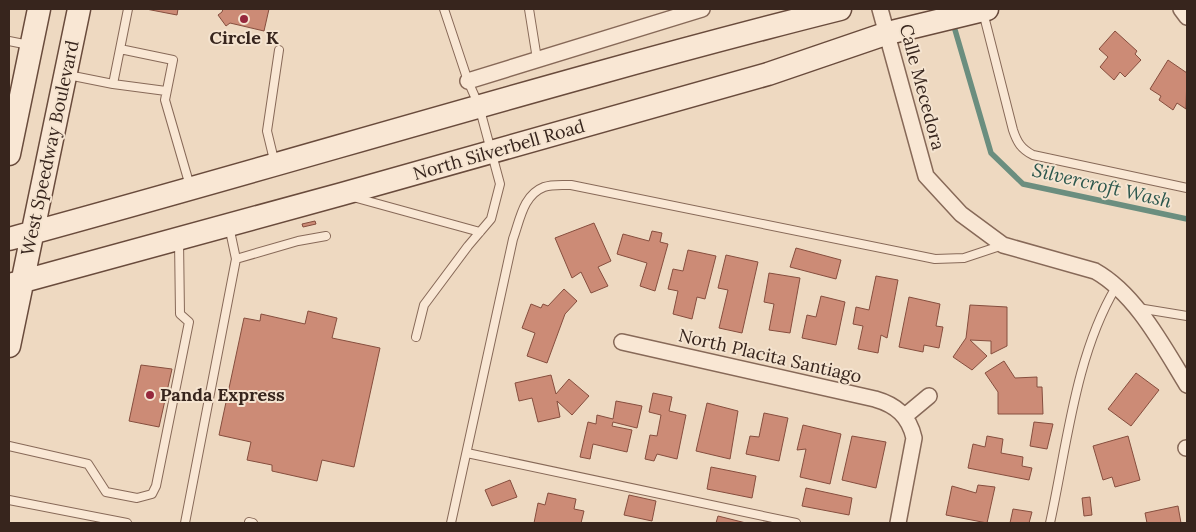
<svg xmlns="http://www.w3.org/2000/svg" width="1196" height="532" font-family="Lora,serif">
  <style>
    .lines { fill: none; stroke-linecap: round; stroke-linejoin: round }
    .stream { stroke: #6b8e7f; stroke-width: 5.5 }
    .building { fill: #cc8b76; stroke: #864e3e }
    .service-casing { stroke: #876958; stroke-width: 10 }
    .minor-casing { stroke: #876958; stroke-width: 18 }
    .secondary-casing { stroke: #694b3c; stroke-width: 25 }
    .service { stroke: #f9e7d4; stroke-width: 8 }
    .minor { stroke: #f9e7d4; stroke-width: 15 }
    .secondary { stroke: #f9e7d4; stroke-width: 22 }
    .poi-dot { fill: #96283c; stroke: #f5e4d0; stroke-width: 2 }
    .labels { text-anchor: middle; stroke-width: 4; stroke-linejoin: round; paint-order: stroke }
    .poi-label { font-size: 18px; font-weight: bold; fill: #37251d; stroke: #f5e4d0 }
    .street-label { font-size: 18px; fill: #37251d; stroke: #f5e4d0 }
    .water-label { font-size: 19px; font-style: italic; fill: #2c574d; stroke: #f5e4d0 }
  </style>
  <rect width="100%" height="100%" fill="#eed9c1"/>
  <g class="lines">
    <path class="stream" d="M 953,23 L 991,153 L 1023,184 L 1187,219"/>
  </g>
  <path class="building" d="M 146,9 L 178,9 L 177,15 Z
    M 223,9 L 269,9 L 264,31 L 230,23 L 226,26 L 218,15 L 222,12 Z
    M 1115,31 L 1137,51 L 1135,54 L 1141,60 L 1125,77 L 1120,72 L 1114,80 L 1100,67 L 1108,57 L 1099,49 Z
    M 1168,60 L 1187,73 L 1186,109 L 1177,103 L 1173,110 L 1159,100 L 1161,96 L 1150,89 Z
    M 315,221 L 316,224 L 303,227 L 302,224 Z
    M 594,223 L 611,261 L 598,267 L 608,286 L 591,293 L 581,272 L 572,278 L 555,238 Z
    M 652,231 L 662,233 L 660,242 L 668,244 L 655,291 L 640,286 L 647,263 L 617,254 L 623,234 L 649,241 Z
    M 796,248 L 841,260 L 836,279 L 790,267 Z
    M 688,250 L 716,256 L 705,299 L 697,297 L 692,319 L 673,314 L 678,291 L 668,289 L 673,269 L 683,271 Z
    M 726,255 L 758,262 L 742,333 L 719,328 L 728,290 L 718,288 Z
    M 769,273 L 800,278 L 790,333 L 769,330 L 774,304 L 764,302 Z
    M 876,276 L 898,280 L 887,338 L 881,335 L 878,353 L 858,349 L 863,326 L 853,324 L 856,307 L 869,310 Z
    M 564,289 L 577,301 L 565,314 L 547,363 L 527,356 L 535,333 L 522,328 L 531,304 L 541,308 L 543,304 L 548,306 Z
    M 821,296 L 845,302 L 836,345 L 802,338 L 807,315 L 816,317 Z
    M 909,297 L 940,304 L 936,326 L 943,327 L 939,348 L 924,345 L 923,352 L 899,347 Z
    M 970,305 L 1007,307 L 1007,346 L 991,354 L 991,341 L 970,340 L 987,356 L 972,370 L 953,357 L 966,338 Z
    M 308,311 L 337,318 L 332,338 L 380,348 L 354,467 L 322,460 L 317,481 L 272,471 L 272,465 L 247,460 L 251,442 L 219,435 L 244,318 L 260,321 L 261,314 L 305,324 Z
    M 1004,361 L 1015,378 L 1037,377 L 1037,387 L 1042,387 L 1043,414 L 998,414 L 998,392 L 985,373 Z
    M 141,365 L 172,369 L 159,427 L 129,421 Z
    M 1136,373 L 1159,390 L 1131,426 L 1108,409 Z
    M 551,375 L 556,394 L 569,379 L 589,396 L 572,415 L 557,401 L 560,417 L 538,422 L 532,398 L 519,401 L 515,383 Z
    M 653,393 L 672,397 L 669,411 L 686,415 L 677,459 L 657,454 L 654,461 L 645,459 L 650,435 L 657,436 L 661,415 L 649,412 Z
    M 616,401 L 642,406 L 637,428 L 613,422 L 612,426 L 632,430 L 627,452 L 593,444 L 590,459 L 580,457 L 588,422 L 596,424 L 597,415 L 613,419 Z
    M 707,403 L 738,411 L 730,459 L 696,451 Z
    M 764,413 L 788,418 L 779,461 L 746,454 L 750,436 L 759,437 Z
    M 1034,422 L 1053,424 L 1047,449 L 1030,446 Z
    M 803,425 L 841,434 L 830,484 L 800,477 L 806,449 L 797,450 Z
    M 852,436 L 886,442 L 876,488 L 842,480 Z
    M 987,436 L 1003,439 L 1001,453 L 1023,457 L 1022,466 L 1032,468 L 1029,480 L 968,468 L 973,444 L 985,447 Z
    M 1128,436 L 1140,480 L 1115,487 L 1112,477 L 1103,480 L 1093,446 Z
    M 711,467 L 756,476 L 752,498 L 707,489 Z
    M 510,480 L 517,497 L 492,506 L 485,490 Z
    M 978,485 L 995,487 L 987,523 L 946,515 L 952,486 L 976,493 Z
    M 806,488 L 852,498 L 849,515 L 802,506 Z
    M 548,493 L 576,499 L 574,509 L 584,511 L 581,523 L 534,523 L 538,503 L 545,505 Z
    M 629,495 L 656,501 L 652,521 L 624,515 Z
    M 1090,497 L 1092,515 L 1084,516 L 1082,498 Z
    M 1178,506 L 1181,523 L 1147,523 L 1145,513 Z
    M 1013,509 L 1032,512 L 1029,523 L 1010,523 Z
    M 718,516 L 746,523 L 716,523 Z"/>
  <g class="lines">
    <g class="service-casing">
      <path id="service" d="M 529,9 L 537,59
        M 983,12 L 1013,130 C 1017,142 1021,149 1033,155 L 1187,188
        M 9,41 L 29,45
        M 120,49 L 128,9
        M 68,75 L 113,84 L 120,49 L 173,60 L 165,100 L 190,186
        M 113,84 L 166,91
        M 275,164 L 267,131 L 279,50
        M 353,197 L 480,232
        M 236,259 L 298,241 L 326,236
        M 1138,308 L 1187,316
        M 416,337 L 424,305 L 468,246 L 491,219 L 500,184 L 479,106 L 468,81 L 444,9
        M 9,446 L 88,464 L 106,492 L 137,498 L 152,494 L 156,486 L 189,322 L 180,314 L 179,240
        M 467,453 L 796,523
        M 9,500 L 127,523
        M 249,522 L 253,523
        M 185,523 L 236,259 L 229,226
        M 451,523 L 513,239 C 520,220 523,195 544,187 C 552,184 563,185 571,185 L 935,259 L 964,258 L 1003,245
        M 1050,523 C 1067,446 1075,356 1116,287"/>
    </g>
    <g class="minor-casing">
      <path id="minor" d="M 880,9 L 926,176 L 961,214 L 1003,245 L 1095,271 C 1136,294 1163,346 1187,385
        M 1181,9 L 1187,17
        M 468,81 L 702,9
        M 622,342 L 875,399 C 896,405 909,416 914,438 L 898,523
        M 905,416 L 929,396
        M 1186,448 L 1187,448"/>
    </g>
    <g class="secondary-casing">
      <path id="secondary" d="M 9,154 L 39,9
        M 9,239 C 286,164 561,79 840,9
        M 9,285 L 342,194 L 768,74 L 888,33 L 987,9
        M 9,346 L 79,9"/>
    </g>
    <use href="#service" class="service"/>
    <use href="#minor" class="minor"/>
    <use href="#secondary" class="secondary"/>
  </g>
  <g class="poi-dot">
    <circle cx="244" cy="19" r="5"/>
    <circle cx="150" cy="395" r="5"/>
  </g>
  <g class="labels">
    <g class="poi-label">
      <text x="244" y="44">Circle K</text>
      <text x="160" y="401" text-anchor="start">Panda Express</text>
    </g>
    <g class="street-label">
      <text transform="translate(922 87) rotate(75)" y="6">Calle Mecedora</text>
      <text transform="translate(50 148) rotate(-78)" y="6">West Speedway Boulevard</text>
      <text transform="translate(499 150) rotate(-16)" y="6">North Silverbell Road</text>
      <text transform="translate(770 356) rotate(13)" y="6">North Placita Santiago</text>
    </g>
    <g class="water-label">
      <text transform="translate(1102 185) rotate(13)" y="7">Silvercroft Wash</text>
    </g>
  </g>
  <rect width="1196" height="532" fill="none" stroke="#37251d" stroke-width="20"/>
</svg>
